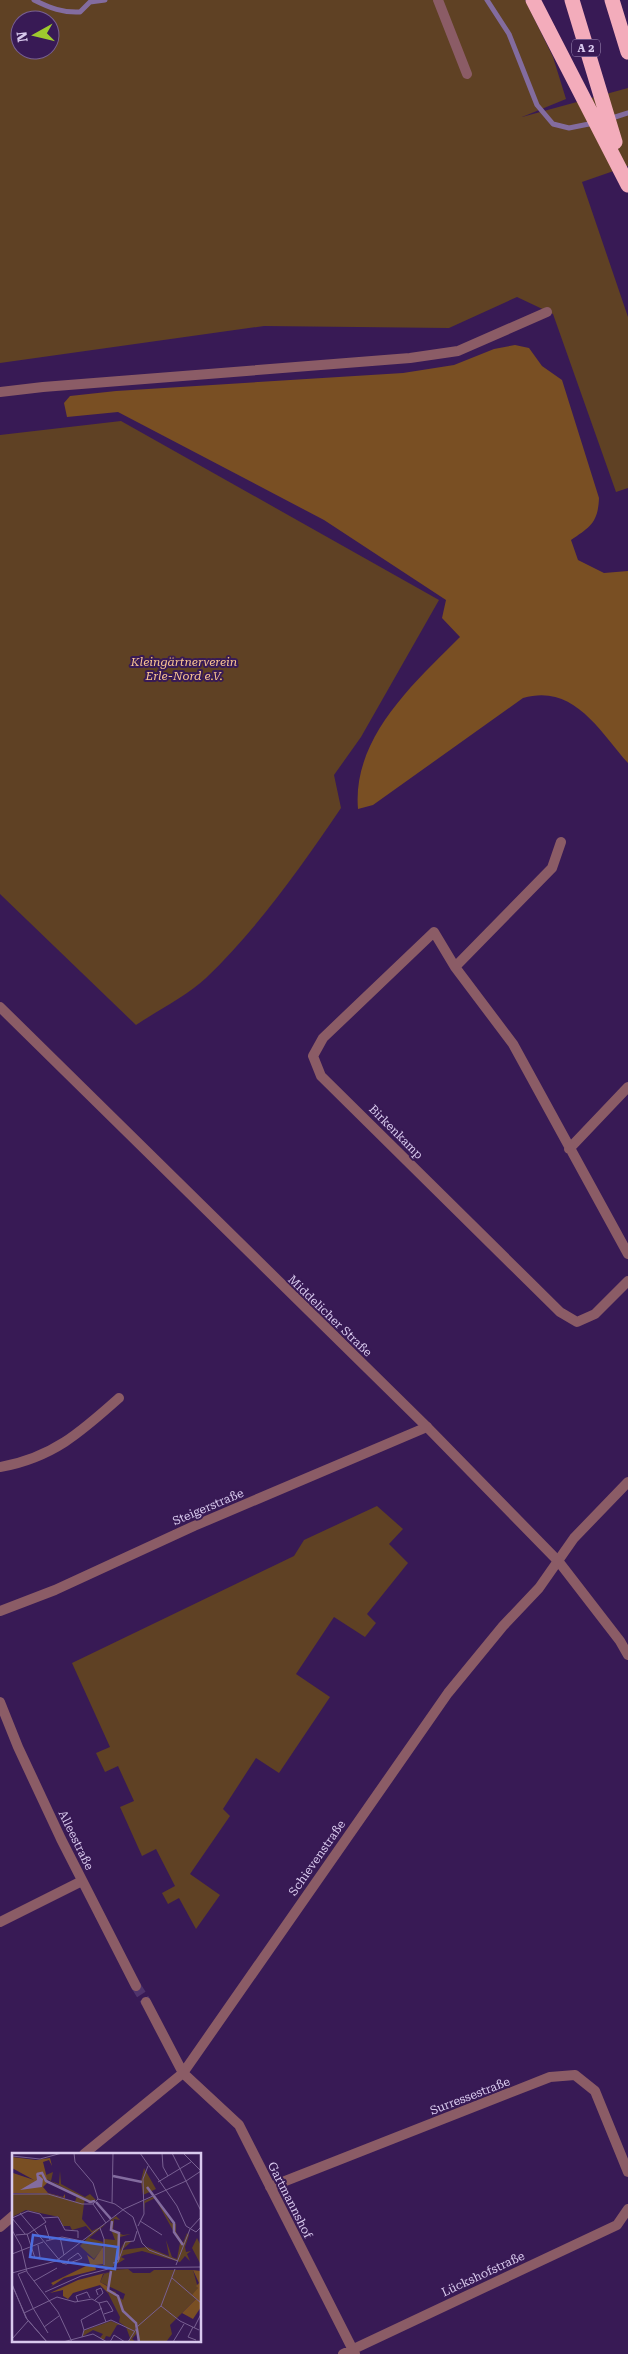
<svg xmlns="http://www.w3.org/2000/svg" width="628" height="2354" font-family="'Roboto Serif',serif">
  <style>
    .green { fill: #5f4124; fill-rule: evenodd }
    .forest { fill: #794f23 }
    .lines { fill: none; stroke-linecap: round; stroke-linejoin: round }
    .stream { stroke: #836c9f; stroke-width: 5 }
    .minor-tunnel { stroke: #50346c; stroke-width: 10; stroke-dasharray: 10 5; stroke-linecap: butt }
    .minor { stroke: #8b5c66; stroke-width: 10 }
    .tertiary { stroke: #8b5c66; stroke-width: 10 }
    .motorway { stroke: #f3acbb; stroke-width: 15 }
    .labels { text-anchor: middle; stroke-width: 4; stroke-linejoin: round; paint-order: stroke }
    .shield { fill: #381a55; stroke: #a995c0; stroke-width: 1 }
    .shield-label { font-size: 11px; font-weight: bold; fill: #d9caee }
    .park-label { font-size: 12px; font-style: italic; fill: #fbc693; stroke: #381a55 }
    .street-label { font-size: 12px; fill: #d9caee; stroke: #381a55 }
    .inset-river { fill: none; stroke: #836c9f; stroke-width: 2.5 }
    .inset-road { fill: none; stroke: #786092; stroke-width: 1 }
    .view { fill: #4c6dde; fill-opacity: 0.15; stroke: #4c6dde; stroke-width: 2.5 }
    .inset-edge { fill: none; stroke: #d9caee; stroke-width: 2.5 }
  </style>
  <rect width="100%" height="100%" fill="#381a55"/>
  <path class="green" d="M 0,0 L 525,0 L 553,57 L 566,99 L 522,117 L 628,88 L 628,166 L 582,182 L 628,317 L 628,488 L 616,492 L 553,314 L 517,297 L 449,328 L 264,326 L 0,363 ZM 20,20 L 50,20 L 50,50 L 20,50 Z
    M 121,421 L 439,600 L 361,737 L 334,775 L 341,808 C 301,867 258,928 206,978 C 188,995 157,1011 136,1025 L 0,894 L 0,435 Z
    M 377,1506 L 403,1529 L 389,1544 L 408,1563 L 367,1614 L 376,1623 L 365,1637 L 334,1617 L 296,1674 L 330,1697 L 279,1773 L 256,1758 L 223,1809 L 230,1816 L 190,1874 L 220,1895 L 196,1929 L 179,1898 L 168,1904 L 162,1893 L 175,1886 L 156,1849 L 142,1856 L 120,1807 L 134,1801 L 118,1766 L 105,1772 L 96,1753 L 110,1747 L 72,1663 L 294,1556 L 304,1540 Z"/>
  <path class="forest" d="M 515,345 L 529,348 L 542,366 L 562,380 L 599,498 C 598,523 590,527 571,540 L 578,560 L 604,573 L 628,571 L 628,763 C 599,730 573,683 523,698 L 373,805 L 358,809 C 352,738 414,683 460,637 L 442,618 L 446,600 L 324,520 L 118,412 L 67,417 L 64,403 L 70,396 L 116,391 L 403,373 L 454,365 L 494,349 Z"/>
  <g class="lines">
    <path class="stream" d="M 34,0 C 50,8 63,13 80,12 L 90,2 L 105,0
      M 487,0 L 509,34 L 537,105 L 553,124 L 569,128 L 594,123
      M 609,119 L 628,113"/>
    <path class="minor-tunnel" d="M 136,1986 L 146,2002"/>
    <path class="minor" d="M 438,0 L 467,74
      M 0,392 L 43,387 L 410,358 L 458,351 L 547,312
      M 455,967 L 552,868 L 561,842
      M 569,1149 L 628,1087
      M 628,1254 L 513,1044 L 455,967 L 434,932 L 323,1038 L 313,1056 L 321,1076 L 560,1312 L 577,1322 L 595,1314 L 628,1281
      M 0,1467 C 52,1458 81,1432 119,1398
      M 0,1611 L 55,1590 L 194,1526 L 427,1427
      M 0,1702 L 18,1747 L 61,1839 L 136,1986
      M 0,1922 L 82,1881
      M 146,2002 L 183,2073 L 239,2125 L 355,2354
      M 84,2154 L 183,2073 L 448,1693 L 503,1626 L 539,1588 L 574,1538 L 628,1482
      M 270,2187 L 550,2077 L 575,2075 L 595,2091 L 628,2172
      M 0,2227 L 14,2215
      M 343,2354 L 617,2225 L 628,2209"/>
    <path class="tertiary" d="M 0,1007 L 427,1427 L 559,1562 L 620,1641 L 628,1655"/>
    <path class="motorway" d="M 533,0 L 628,185
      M 572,0 L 615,142
      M 612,0 L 628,52"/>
  </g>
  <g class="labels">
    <rect class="shield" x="572" y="39.5" width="28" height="17" rx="4"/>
    <g class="shield-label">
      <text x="586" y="52">A 2</text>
    </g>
    <g class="park-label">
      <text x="184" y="666">Kleingärtnerverein<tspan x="184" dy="14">Erle-Nord e.V.</tspan></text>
    </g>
    <g class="street-label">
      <text transform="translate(396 1132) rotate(45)" y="4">Birkenkamp</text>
      <text transform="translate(330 1316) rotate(44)" y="4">Middelicher Straße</text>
      <text transform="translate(208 1507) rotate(-23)" y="4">Steigerstraße</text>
      <text transform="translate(76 1840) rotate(64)" y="4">Alleestraße</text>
      <text transform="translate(317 1858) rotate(-55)" y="4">Schievenstraße</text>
      <text transform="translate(470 2096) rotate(-21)" y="4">Surressestraße</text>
      <text transform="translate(290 2200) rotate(63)" y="4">Gartmannshof</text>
      <text transform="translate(483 2274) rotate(-25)" y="4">Lückshofstraße</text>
    </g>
  </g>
  <g transform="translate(12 2153)">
    <rect width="189" height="189" fill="#381a55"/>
    <path d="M 132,15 L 144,36 L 131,42 L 129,28 ZM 48,18 L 49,31 L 73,44 L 78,41 L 84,47 L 77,50 L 73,46 L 72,51 L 70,66 L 80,78 L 94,71 L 77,85 L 91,89 L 90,96 L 82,106 L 68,93 L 80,80 L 74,73 L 60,77 L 58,73 L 51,73 L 47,64 L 14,57 L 0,64 L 0,41 L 34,40 L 63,49 L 65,42 L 35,26 L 34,22 L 41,19 L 39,28 L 47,31 ZM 143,43 L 159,70 L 164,71 L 164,79 L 171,90 L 175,80 L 177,82 L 173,94 L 174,99 L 179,98 L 175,101 L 178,108 L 173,103 L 168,109 L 130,98 L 112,102 L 109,104 L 113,106 L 100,114 L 100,117 L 116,116 L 121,120 L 138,120 L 142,117 L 181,117 L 186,135 L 183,147 L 158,172 L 160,181 L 154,189 L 128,189 L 125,180 L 120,186 L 124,189 L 116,189 L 118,185 L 114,174 L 107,169 L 108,164 L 96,140 L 97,137 L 104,139 L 103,141 L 111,147 L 113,141 L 88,129 L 92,121 L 98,119 L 97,114 L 85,113 L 92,112 L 92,86 L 103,87 L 98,74 L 99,67 L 104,63 L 108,67 L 102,66 L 101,77 L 111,82 L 119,81 L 108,84 L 108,97 L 113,88 L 120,88 L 110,97 L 135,94 L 157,103 L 154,87 L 160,104 L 165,106 L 168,90 L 143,45 L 133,50 L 133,59 L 132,48 ZM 185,85 L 189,93 L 189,112 L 180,95 ZM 99,168 L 109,172 L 105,172 L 98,184 L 94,183 L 92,187 L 88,185 L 91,181 L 81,177 L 71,183 L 71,178 Z" fill="#5f4124"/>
    <path d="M 0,4 L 24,7 L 38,5 L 40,13 L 37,7 L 31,9 L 36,29 L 31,34 L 36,40 L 51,44 L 53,41 L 53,45 L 34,40 L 0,40 L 1,20 L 22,27 L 0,15 ZM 91,94 L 91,111 L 83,112 L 84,117 L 52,125 L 37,135 L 41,132 L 39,130 L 78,111 L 75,102 L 82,107 ZM 181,117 L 189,118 L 189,154 L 181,166 L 170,160 L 184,146 L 180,142 L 186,135 L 184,133 L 187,130 ZM 97,119 L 91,121 L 88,129 L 95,133 L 96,140 L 88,132 L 61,140 L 56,146 L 51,143 L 51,137 L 38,140 L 66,127 Z" fill="#794f23"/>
    <path d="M 24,20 L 31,26 L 30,34 L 8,37 L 25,27 Z" fill="#836c9f"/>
    <path class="inset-river" d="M 25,21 L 30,20 L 34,28 L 78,49 L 83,48M 101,23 L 130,29M 135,34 L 162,70 L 162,79 L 171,92M 84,49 L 99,66M 100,68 L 99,77 L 107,80 L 106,107M 99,118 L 96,137 L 106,143 L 111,158 L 124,170 L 127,189"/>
    <path class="inset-road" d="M 62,0 L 63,9 L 81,30 L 86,46M 128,0 L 165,53 L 174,73 L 184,79 L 189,74M 150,0 L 151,14 L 156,23M 160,0 L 189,58M 171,0 L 189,18M 0,3 L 28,6 L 50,0M 146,29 L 179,9M 0,41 L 36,41 L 70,51 L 81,51 L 86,46M 86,46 L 103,51 L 121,64 L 130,90 L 137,97 L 166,108M 100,50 L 101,0M 81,51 L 94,70M 8,60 L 50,110 L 54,111 L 66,107 L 70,105 L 66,100 L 56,107 L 57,110M 0,65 L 16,58 L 28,61 L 34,69 L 16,81 L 4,82M 0,65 L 13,81M 31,65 L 46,64 L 53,77M 128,68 L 150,82M 33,72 L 38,87M 126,73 L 132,61 L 131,26 L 136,13M 88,75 L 92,86 L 92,112M 0,77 L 9,93 L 15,119 L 46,159 L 60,189M 53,77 L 66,78 L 66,85M 15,81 L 23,105 L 28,104 L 26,92M 48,84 L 52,102M 34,88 L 50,84 L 70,88M 0,101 L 31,89M 101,110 L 106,109 L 113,89 L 122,88 L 125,78M 164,112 L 178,76 L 189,64M 14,118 L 6,121 L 21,155 L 36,180M 0,120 L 44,108 L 112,56 L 174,28 L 189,18M 160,125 L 189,150M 22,128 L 45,115M 0,131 L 14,165 L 35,189M 0,132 L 15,166 L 35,189M 33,139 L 69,123 L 100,115 L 189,114M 83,147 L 91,140 L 89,135 L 84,137 L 86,142M 66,149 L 64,143 L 75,139 L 78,145M 87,150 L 95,148 L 99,154 L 101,158 L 92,161M 149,153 L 168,168 L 187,177M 12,160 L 45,144 L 63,149 L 80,146 L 87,150 L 94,169M 32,174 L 47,163M 181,174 L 176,184 L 184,187M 182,175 L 189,161M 72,177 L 69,167 L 90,155M 70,184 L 72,177 L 99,167 L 122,178M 0,186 L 16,168M 51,189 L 81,181 L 95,189M 98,189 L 102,182 L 113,189M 116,189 L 126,173 L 149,153 L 163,116M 161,189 L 172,171"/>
    <path class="view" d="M 21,82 L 106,94 L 103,116 L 18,104 Z"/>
    <rect width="189" height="189" class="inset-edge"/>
  </g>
  <g transform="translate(35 35) rotate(262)"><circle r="24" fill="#381a55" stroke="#786092"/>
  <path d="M0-4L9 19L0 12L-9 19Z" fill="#9eca2e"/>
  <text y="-8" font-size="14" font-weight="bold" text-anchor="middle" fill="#d9caee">N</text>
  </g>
</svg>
